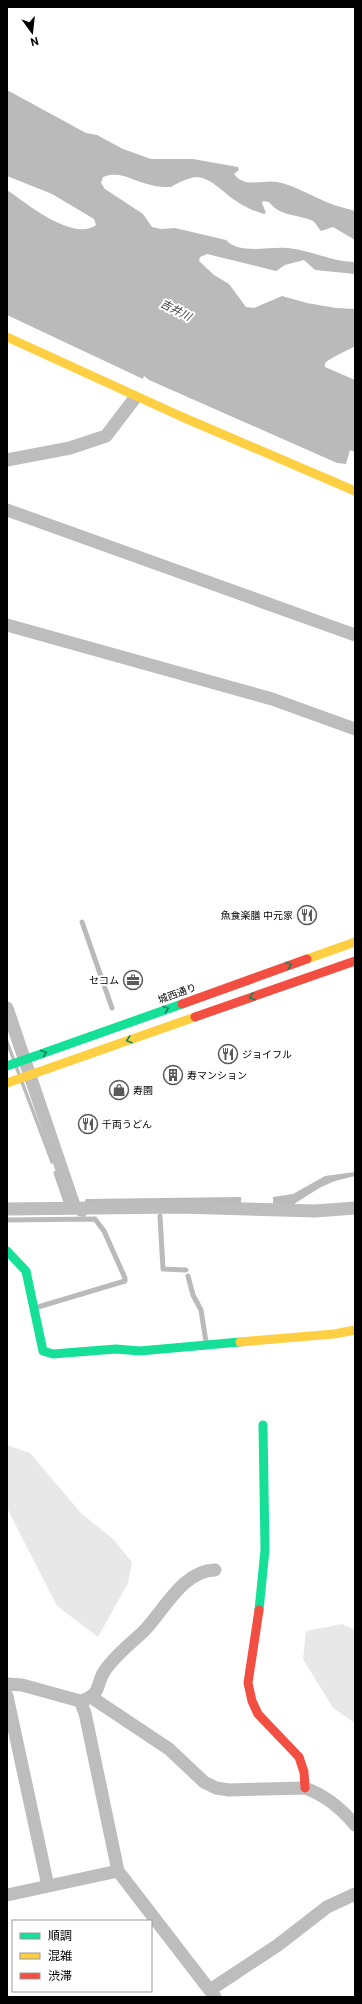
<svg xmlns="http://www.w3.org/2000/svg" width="362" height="2004" font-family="Roboto,'Noto Sans JP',sans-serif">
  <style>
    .green { fill: #e8e8e8 }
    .water { fill: #bababa }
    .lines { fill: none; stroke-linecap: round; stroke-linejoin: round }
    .stream { stroke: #bababa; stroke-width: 5 }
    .street { stroke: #bdbdbd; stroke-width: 13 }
    .fast { stroke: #16e098; stroke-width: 9 }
    .slow { stroke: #ffcf43; stroke-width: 9 }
    .jam { stroke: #f24e42; stroke-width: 9 }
    .oneway { stroke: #0d865b }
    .labels { text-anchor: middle; stroke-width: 4; stroke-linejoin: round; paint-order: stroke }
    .poi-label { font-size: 10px; fill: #000; stroke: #fff; text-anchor: start }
    .street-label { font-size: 10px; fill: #000; stroke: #fff }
    .water-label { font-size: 11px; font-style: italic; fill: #3e3e3e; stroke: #fff }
  </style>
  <rect width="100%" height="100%" fill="#fff"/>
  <path class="green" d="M 7,1445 L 30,1453 L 81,1513 L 114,1540 L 132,1562 L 128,1583 L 98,1637 L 57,1606 L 7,1508 Z
    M 342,1624 L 355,1630 L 355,1723 L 333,1708 L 303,1659 L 306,1631 Z"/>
  <path class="water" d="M 7,90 L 86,133 L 97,135 L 123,149 L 151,159 L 193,159 L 238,167 L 239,170 L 234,174 C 245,189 262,179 277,182 C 297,186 315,198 334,205 C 341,207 348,209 355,211 L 355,240 L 333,227 L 321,231 C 318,228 316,223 313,221 C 298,214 280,217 269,202 L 263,201 L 262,203 L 266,213 L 264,214 C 253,211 243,206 233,199 C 223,192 210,177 196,177 C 188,178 177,183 171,187 C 164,187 158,187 151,185 C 134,182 121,170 103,177 L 101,183 L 105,189 L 143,214 L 152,227 L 161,229 L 175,228 L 226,240 C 240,255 269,246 288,248 C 311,250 332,262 355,262 L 355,274 L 315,270 L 304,260 L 285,265 L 276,271 L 207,254 L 200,257 L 199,261 L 214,275 L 229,284 L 246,307 L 254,308 L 282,296 L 307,303 L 336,308 L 355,309 L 355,346 C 345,352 333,356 325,363 L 325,367 L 355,380 L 355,452 L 350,450 L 346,464 L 337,463 L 149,380 L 144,376 L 143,379 L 7,315 L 7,190 C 26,203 73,242 96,225 L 94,219 L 89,216 L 52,194 L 7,176 Z
    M 7,1037 L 54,1163 L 51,1164 L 7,1047 Z
    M 355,1172 L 355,1176 L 335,1181 L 321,1187 L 294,1204 L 273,1206 L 273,1197 L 293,1194 L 325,1176 Z
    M 241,1197 L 241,1203 L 91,1205 L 85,1217 L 77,1216 L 86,1199 Z"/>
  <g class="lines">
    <path class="stream" d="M 82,922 L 112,1008
      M 56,1173 L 66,1202
      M 160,1216 L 163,1269 L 186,1270
      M 7,1220 L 95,1219 L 104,1231 L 125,1278 L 125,1281 L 38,1307
      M 188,1276 L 193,1295 L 201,1310 L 206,1342"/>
    <path class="street" d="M 7,460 L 70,448 L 106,436 L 135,398
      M 7,510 L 355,635
      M 7,625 L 272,699 L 355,729
      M 7,1008 L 75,1208
      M 7,1209 L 180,1207 L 315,1211 L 355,1208
      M 7,1684 L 22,1685 L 80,1701 L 85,1713 L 118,1871
      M 7,1696 L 48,1886
      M 91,1697 L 169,1749 L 204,1782 L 216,1788 L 229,1790 L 305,1788 C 324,1795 342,1809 355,1825
      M 84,1700 C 102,1694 96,1681 106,1669 C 116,1655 130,1644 143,1632 C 163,1612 183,1570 215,1570
      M 7,1895 L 118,1871 L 215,1997
      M 210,1990 L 278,1945 L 327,1907 L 355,1894"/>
    <path class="fast" d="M 7,1066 L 182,1004
      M 7,1251 L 26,1271 L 43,1351 L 53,1354 L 116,1349 L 140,1351 L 240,1342
      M 259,1610 L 265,1550 L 263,1425"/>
    <path class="slow" d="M 7,337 L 180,416 L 355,491
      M 307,959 L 355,942
      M 7,1083 L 195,1017
      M 240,1342 L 334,1334 L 355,1330"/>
    <path class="jam" d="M 182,1004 L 307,959
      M 195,1017 L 355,961
      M 259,1610 L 248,1683 L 252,1701 L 258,1714 L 299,1757 L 304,1772 L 305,1788"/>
  </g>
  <defs><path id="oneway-chevron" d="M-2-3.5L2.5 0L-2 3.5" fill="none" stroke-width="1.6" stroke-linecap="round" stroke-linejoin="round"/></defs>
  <g class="oneway">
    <use href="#oneway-chevron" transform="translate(289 965) rotate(-20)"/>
    <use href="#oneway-chevron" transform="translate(252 997) rotate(161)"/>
    <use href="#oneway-chevron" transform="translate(166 1009) rotate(-20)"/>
    <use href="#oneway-chevron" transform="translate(129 1040) rotate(161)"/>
    <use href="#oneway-chevron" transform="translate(44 1053) rotate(-20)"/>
  </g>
  <defs>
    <g id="restaurant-ring" transform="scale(1)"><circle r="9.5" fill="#fff" stroke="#595959" stroke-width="1.5"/><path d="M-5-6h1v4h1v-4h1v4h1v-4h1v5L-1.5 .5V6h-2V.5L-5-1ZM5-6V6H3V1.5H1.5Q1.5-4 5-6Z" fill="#595959"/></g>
    <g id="office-ring" transform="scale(1)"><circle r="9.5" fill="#fff" stroke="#595959" stroke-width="1.5"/><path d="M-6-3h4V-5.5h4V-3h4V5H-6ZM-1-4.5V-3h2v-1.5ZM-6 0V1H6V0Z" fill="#595959"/></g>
    <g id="building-ring" transform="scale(1)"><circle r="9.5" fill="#fff" stroke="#595959" stroke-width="1.5"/><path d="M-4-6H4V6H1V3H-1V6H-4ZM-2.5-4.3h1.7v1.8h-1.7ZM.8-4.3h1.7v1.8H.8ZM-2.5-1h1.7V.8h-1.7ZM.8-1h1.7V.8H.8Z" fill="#595959"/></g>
    <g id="shop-ring" transform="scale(1)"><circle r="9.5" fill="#fff" stroke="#595959" stroke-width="1.5"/><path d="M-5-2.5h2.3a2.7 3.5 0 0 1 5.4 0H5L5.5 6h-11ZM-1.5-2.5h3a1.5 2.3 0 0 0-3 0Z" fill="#595959"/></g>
  </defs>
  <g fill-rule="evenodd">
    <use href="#restaurant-ring" x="307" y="915"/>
    <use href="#office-ring" x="133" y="980"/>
    <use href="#restaurant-ring" x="228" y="1054"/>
    <use href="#building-ring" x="173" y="1075"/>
    <use href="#shop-ring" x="119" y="1090"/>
    <use href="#restaurant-ring" x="88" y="1124"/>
  </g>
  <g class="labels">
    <g class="poi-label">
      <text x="293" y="919" text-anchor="end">魚食楽膳 中元家</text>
      <text x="119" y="984" text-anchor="end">セコム</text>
      <text x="242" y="1058">ジョイフル</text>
      <text x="187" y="1079">寿マンション</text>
      <text x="133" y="1094">寿園</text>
      <text x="102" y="1128">千両うどん</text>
    </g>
    <g class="street-label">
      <text transform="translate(177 993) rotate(-20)" y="4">城西通り</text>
    </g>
    <g class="water-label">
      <text transform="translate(176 310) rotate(27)" y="4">吉井川</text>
    </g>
  </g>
  <rect width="362" height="2004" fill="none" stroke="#000000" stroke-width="16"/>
  <rect x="12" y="1920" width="140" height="72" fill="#ffffff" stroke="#999999"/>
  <rect x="20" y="1933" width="20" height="6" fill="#16e098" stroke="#999999"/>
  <text x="48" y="1940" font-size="12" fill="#000000">順調</text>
  <rect x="20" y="1953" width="20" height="6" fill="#ffcf43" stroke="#999999"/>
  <text x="48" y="1960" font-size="12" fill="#000000">混雑</text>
  <rect x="20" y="1973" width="20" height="6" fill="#f24e42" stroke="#999999"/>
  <text x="48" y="1980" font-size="12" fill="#000000">渋滞</text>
  <g transform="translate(32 32) rotate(165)" stroke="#ffffff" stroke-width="3" paint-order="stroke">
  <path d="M0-3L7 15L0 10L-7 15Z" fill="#000000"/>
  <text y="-6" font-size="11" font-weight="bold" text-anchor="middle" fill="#000000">N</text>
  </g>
</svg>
